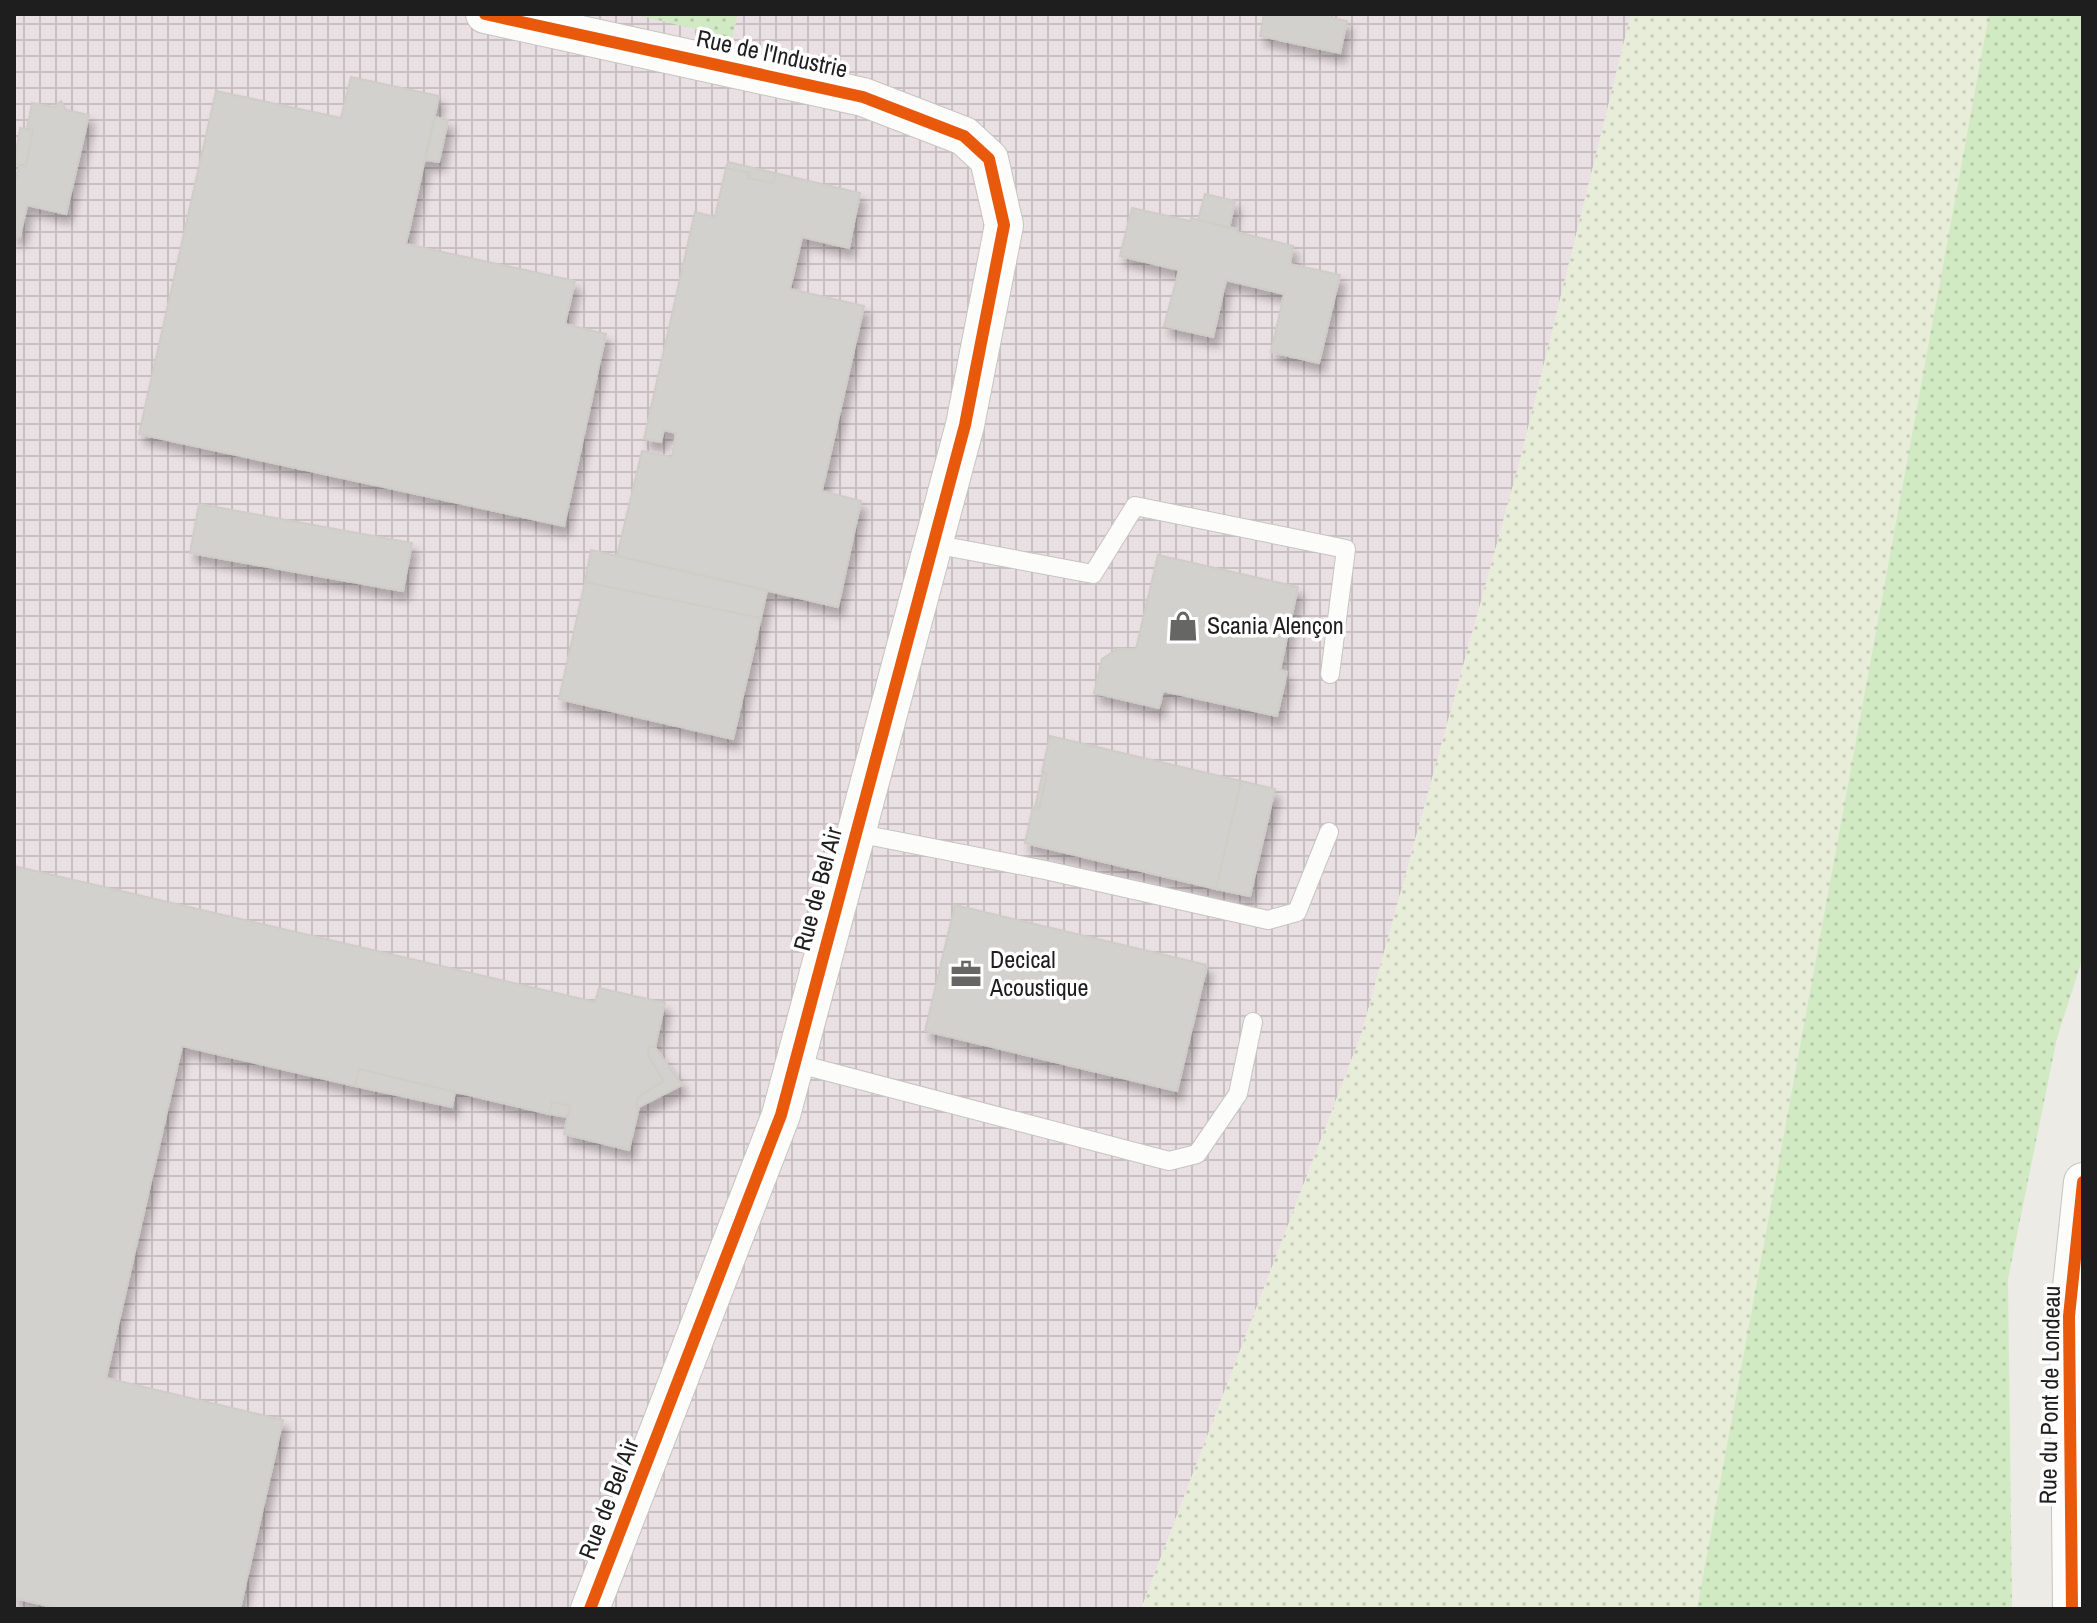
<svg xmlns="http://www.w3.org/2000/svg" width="2097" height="1623" font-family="'Archivo Narrow',sans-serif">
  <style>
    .industrial { fill: url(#industrial-grid) }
    .farmland { fill: url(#farmland-dots) }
    .grass { fill: url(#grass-dots) }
    .building { fill: #d3d1cd; stroke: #cfcdc8; stroke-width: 2; filter: url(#shadow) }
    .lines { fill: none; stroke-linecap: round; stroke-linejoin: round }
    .service-casing { stroke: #c5c4c2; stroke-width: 20 }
    .minor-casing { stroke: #c5c4c2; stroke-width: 40 }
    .service { stroke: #fcfcfb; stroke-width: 18 }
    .minor { stroke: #fcfcfb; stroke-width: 38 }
    .cycleway-casing { stroke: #fff; stroke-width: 17 }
    .cycleway { stroke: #e8590c; stroke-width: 12 }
    .labels { text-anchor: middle; stroke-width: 7; stroke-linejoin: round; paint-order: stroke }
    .street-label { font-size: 24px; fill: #1e1e1e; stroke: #fff }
    .poi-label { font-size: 24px; fill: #1e1e1e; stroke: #fff; text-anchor: start }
  </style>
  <defs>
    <pattern id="industrial-grid" width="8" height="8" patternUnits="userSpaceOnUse" patternTransform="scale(2)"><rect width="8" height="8" fill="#eadfe3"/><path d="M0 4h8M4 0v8" fill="none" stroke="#c8bfc2"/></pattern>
    <pattern id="farmland-dots" width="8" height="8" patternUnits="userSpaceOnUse" patternTransform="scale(2)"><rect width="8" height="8" fill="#e8edd9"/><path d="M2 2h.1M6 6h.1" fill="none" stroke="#c7cbba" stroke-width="1.8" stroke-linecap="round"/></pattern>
    <pattern id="grass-dots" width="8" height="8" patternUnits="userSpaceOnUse" patternTransform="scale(2)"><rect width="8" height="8" fill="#d2eac4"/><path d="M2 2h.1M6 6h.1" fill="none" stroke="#b4c8a8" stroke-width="1.8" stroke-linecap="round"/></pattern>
    <filter id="shadow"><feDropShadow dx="5" dy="9" stdDeviation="4" flood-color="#0004"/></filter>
  </defs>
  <rect width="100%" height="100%" fill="#ecebe6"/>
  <path class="industrial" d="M 14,14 L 1631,14 L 1520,460 L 1362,1032 L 1141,1609 L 14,1609 Z"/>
  <path class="farmland" d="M 1631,14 L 1989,14 L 1697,1609 L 1141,1609 L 1362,1032 L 1520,460 Z"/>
  <path class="grass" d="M 633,14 L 738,14 L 732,38 Z
    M 1989,14 L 2083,14 L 2083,957 L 2057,1038 L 2008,1279 L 2012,1609 L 1697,1609 Z"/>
  <path class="building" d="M 1264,14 L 1333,14 L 1332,18 L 1347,21 L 1340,53 L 1260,36 Z
    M 351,77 L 439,96 L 406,244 L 575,281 L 565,324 L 606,334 L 564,526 L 139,434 L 216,91 L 341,118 Z
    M 61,101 L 66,110 L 89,115 L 66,214 L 27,205 L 20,237 L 14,236 L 14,179 L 16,179 L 19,165 L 26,166 L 33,130 L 27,129 L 32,103 L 54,107 Z
    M 435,117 L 448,120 L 439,162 L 425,160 Z
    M 20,128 L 33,130 L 26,166 L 14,164 Z
    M 728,162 L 775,173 L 774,183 L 748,178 L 750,173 L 726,168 Z
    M 726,168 L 750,173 L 748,178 L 774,183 L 775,173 L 860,193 L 849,248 L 802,237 L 790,289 L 864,306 L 822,491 L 861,501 L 838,607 L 617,556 L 642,451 L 672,457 L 676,433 L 664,430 L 661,442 L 644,439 L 695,212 L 715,217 Z
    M 1205,194 L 1235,201 L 1229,228 L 1198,220 Z
    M 1132,208 L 1190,221 L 1191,218 L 1198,220 L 1237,229 L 1237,232 L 1293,246 L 1290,264 L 1340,275 L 1319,363 L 1271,352 L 1284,294 L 1226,280 L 1213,337 L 1164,326 L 1179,270 L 1120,256 Z
    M 199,504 L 412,543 L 403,591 L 190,553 Z
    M 591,550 L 767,590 L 761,618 L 585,582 Z
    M 1158,555 L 1298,587 L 1280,670 L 1287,672 L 1277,716 L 1163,691 L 1159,708 L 1094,693 L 1102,659 L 1117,649 L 1136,649 Z
    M 585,582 L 761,618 L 733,739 L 559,699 Z
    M 1050,736 L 1241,781 L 1216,889 L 1025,843 L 1033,807 L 1039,809 L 1047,774 L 1042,772 Z
    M 1043,772 L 1047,774 L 1039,809 L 1035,807 Z
    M 1241,781 L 1275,789 L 1250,896 L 1216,889 Z
    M 14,866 L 595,1002 L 599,988 L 665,1003 L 655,1047 L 649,1046 L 648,1056 L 664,1081 L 638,1097 L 636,1106 L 639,1107 L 629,1150 L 564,1134 L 570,1106 L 552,1102 L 549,1114 L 359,1069 L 355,1086 L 182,1046 L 106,1378 L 283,1420 L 240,1609 L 61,1609 L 14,1598 Z
    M 955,905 L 1207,965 L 1177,1091 L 925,1031 Z
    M 649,1046 L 655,1047 L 682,1085 L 639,1107 L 636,1106 L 638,1097 L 664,1081 L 648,1056 Z
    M 359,1069 L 455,1092 L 452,1107 L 355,1086 Z
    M 552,1102 L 570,1106 L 568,1117 L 549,1114 Z"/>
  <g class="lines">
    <g class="service-casing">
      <path id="service" d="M 933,544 L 1093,574 L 1135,506 L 1346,549 L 1330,674
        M 856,833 L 1045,870 L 1268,920 L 1297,912 L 1329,832
        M 795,1063 L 1169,1161 L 1197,1154 L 1238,1094 L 1253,1022"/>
    </g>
    <g class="minor-casing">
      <path id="minor" d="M 485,14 L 863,97 L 964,136 L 989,159 L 1004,225 L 965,425 L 781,1115 L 590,1609
        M 2072,1609 L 2069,1316 L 2083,1182"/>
    </g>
    <use href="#service" class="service"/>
    <use href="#minor" class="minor"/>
    <g class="cycleway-casing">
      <path id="cycleway" d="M 485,14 L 863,97 L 964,136 L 989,159 L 1004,225 L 965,425 L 781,1115 L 590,1609
        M 2072,1609 L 2069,1316 L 2083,1182"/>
    </g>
    <use href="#cycleway" class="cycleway"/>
  </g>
  <defs>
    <g id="shop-bare" transform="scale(2.4)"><path d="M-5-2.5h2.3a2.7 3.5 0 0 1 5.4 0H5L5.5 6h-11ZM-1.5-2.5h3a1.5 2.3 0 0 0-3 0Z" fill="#666664" stroke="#fff" stroke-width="2.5" paint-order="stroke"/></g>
    <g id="office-bare" transform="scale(2.4)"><path d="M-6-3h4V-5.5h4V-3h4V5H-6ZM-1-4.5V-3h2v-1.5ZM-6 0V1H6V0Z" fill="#666664" stroke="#fff" stroke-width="2.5" paint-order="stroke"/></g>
  </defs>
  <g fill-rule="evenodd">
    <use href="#shop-bare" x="1183" y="626"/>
    <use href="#office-bare" x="966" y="974"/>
  </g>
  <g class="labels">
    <g class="street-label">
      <text transform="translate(772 54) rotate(12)" y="8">Rue de l'Industrie</text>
      <text transform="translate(818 889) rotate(-75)" y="8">Rue de Bel Air</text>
      <text transform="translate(2050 1395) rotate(-89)" y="8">Rue du Pont de Londeau</text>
      <text transform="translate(609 1499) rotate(-69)" y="8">Rue de Bel Air</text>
    </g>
    <g class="poi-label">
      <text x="1207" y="634">Scania Alençon</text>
      <text x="990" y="968">Decical<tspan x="990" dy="28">Acoustique</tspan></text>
    </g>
  </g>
  <rect width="2097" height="1623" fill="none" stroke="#1e1e1e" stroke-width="32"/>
</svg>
